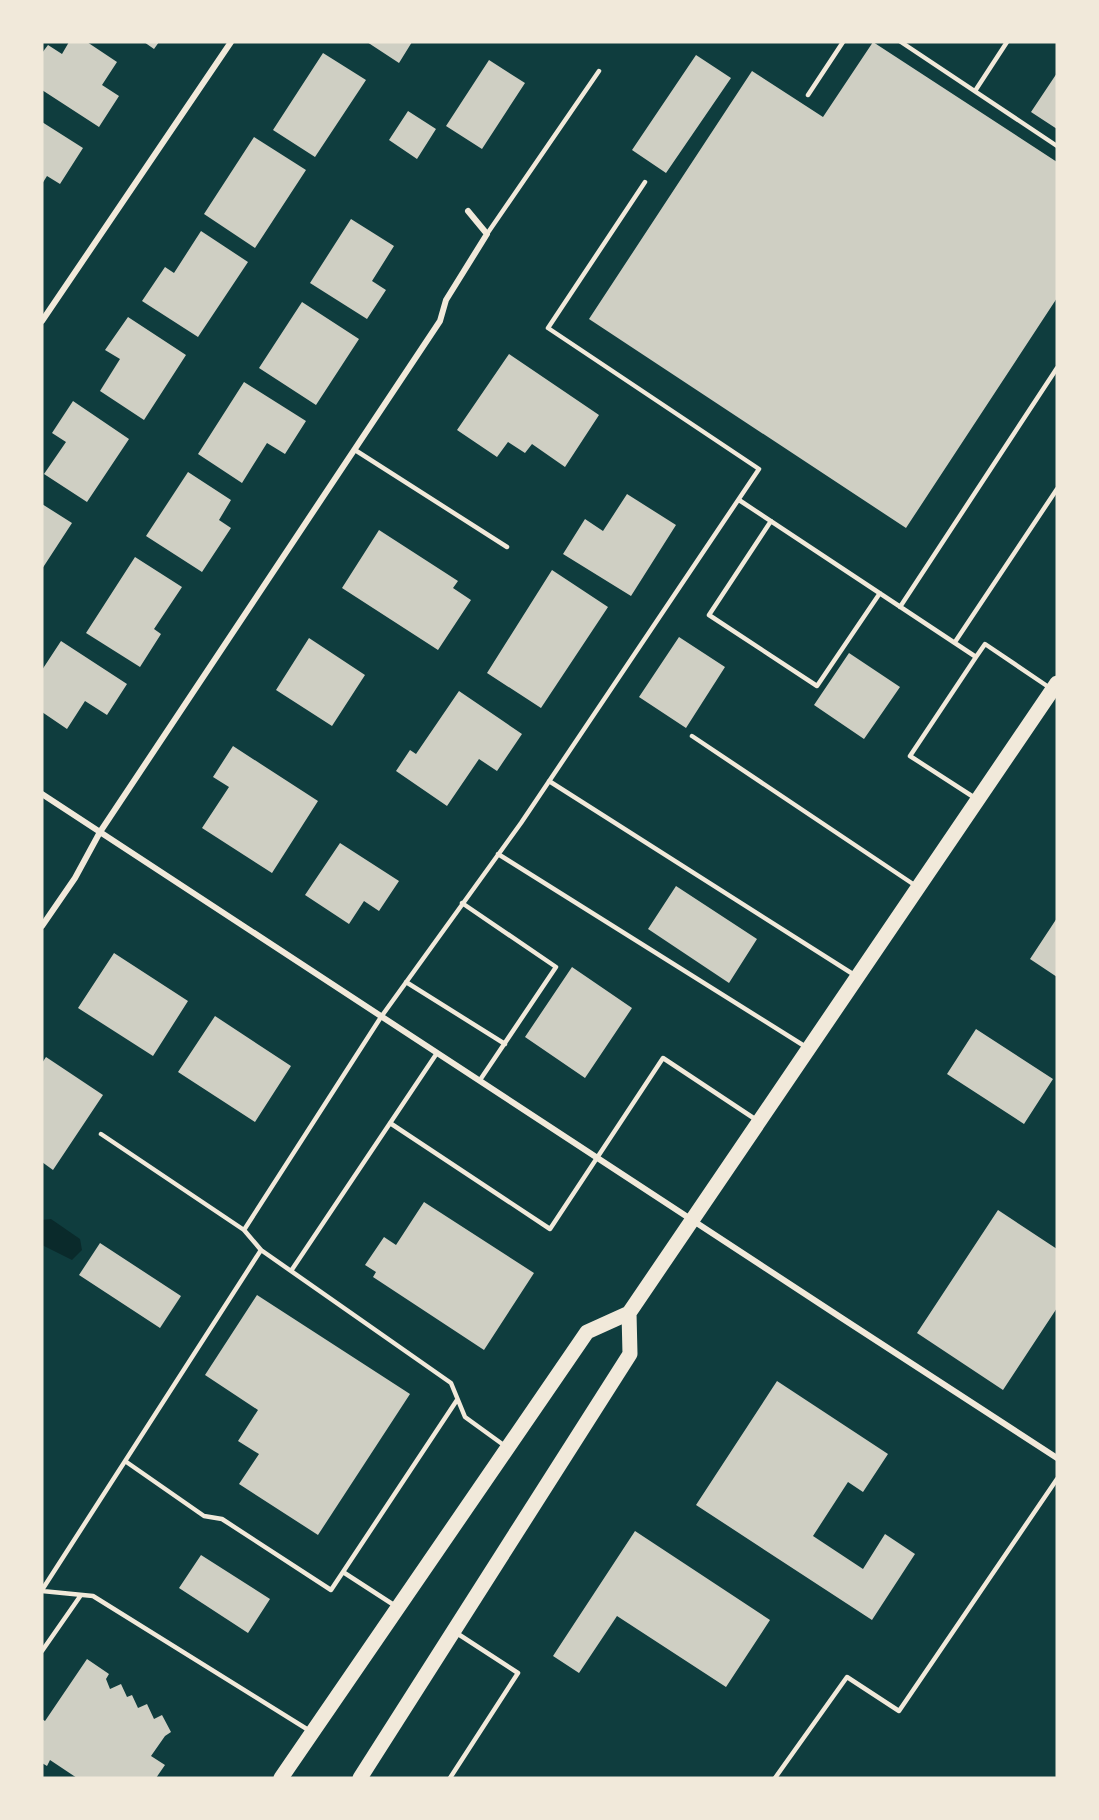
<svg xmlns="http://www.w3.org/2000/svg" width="1099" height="1820" font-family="'PT Serif',serif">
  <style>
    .water { fill: #0a2a2b }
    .building { fill: #cfcfc3 }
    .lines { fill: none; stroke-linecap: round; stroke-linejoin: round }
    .service { stroke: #f1e9da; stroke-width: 4.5 }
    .minor { stroke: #f1e9da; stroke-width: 6 }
    .primary { stroke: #f1e9da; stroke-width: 15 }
  </style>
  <rect width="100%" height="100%" fill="#0f3d3e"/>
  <path class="water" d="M 51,1219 L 80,1239 L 82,1250 L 72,1260 L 42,1245 L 42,1220 Z"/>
  <path class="building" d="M 69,42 L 87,42 L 117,62 L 102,85 L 119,96 L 99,127 L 42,90 L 42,53 L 48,45 L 62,54 Z
    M 144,42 L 159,42 L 154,49 Z
    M 367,42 L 412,42 L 399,63 Z
    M 873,42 L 1057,162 L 1057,298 L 906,528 L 589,319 L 752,71 L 823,117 Z
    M 323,53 L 366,80 L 315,157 L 273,130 Z
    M 696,55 L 731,78 L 666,173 L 632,150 Z
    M 489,60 L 525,83 L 482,149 L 446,126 Z
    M 1057,73 L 1057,129 L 1031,112 Z
    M 408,111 L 436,129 L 417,159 L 389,140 Z
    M 42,122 L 83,148 L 60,184 L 47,176 L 42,184 Z
    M 254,137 L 306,170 L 255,248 L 204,214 Z
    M 351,219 L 394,246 L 372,281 L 386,290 L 367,319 L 310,283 Z
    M 201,231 L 248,262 L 198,337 L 142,301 L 165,267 L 174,273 Z
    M 302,302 L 359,339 L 316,405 L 259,368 Z
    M 128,317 L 186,355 L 144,420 L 100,391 L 120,359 L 105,350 Z
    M 509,354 L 599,415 L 565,467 L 532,444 L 525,453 L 508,442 L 497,457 L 457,430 Z
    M 244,382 L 306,421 L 285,454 L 267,443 L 242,483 L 198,454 Z
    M 73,401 L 129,439 L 87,502 L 44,474 L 66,442 L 52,433 Z
    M 188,472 L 231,500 L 219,520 L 231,528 L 202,572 L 146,536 Z
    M 627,494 L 676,525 L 631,596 L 563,554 L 585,519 L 603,531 Z
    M 42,504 L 72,523 L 42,569 Z
    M 379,530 L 458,581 L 453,588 L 471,600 L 438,650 L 342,588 Z
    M 135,557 L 182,587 L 154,629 L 161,634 L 140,667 L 86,633 Z
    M 552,570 L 608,607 L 541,708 L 487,673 Z
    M 679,637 L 725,667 L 686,728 L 639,697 Z
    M 309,638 L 365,675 L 332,726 L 276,690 Z
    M 61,641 L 127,684 L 107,715 L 85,701 L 67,729 L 42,712 L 42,670 Z
    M 849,653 L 900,687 L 864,739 L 814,705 Z
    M 459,691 L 522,734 L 497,771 L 479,759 L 447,806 L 396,771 L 410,750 L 416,754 Z
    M 233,746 L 318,801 L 272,873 L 202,828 L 229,787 L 213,777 Z
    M 340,843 L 399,881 L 379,911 L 364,901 L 349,924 L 305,895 Z
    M 676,886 L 757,939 L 729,983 L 648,929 Z
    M 1057,918 L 1057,977 L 1030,959 Z
    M 114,953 L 188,1001 L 153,1056 L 78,1008 Z
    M 572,967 L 632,1008 L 585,1078 L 525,1037 Z
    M 215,1016 L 291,1066 L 255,1122 L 178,1072 Z
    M 976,1029 L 1053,1079 L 1024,1124 L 947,1074 Z
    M 46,1057 L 103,1095 L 53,1170 L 42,1162 L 42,1063 Z
    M 424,1202 L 534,1273 L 484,1350 L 373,1277 L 376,1272 L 365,1265 L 384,1237 L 396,1245 Z
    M 998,1210 L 1057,1249 L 1057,1308 L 1003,1390 L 917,1333 Z
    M 100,1243 L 181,1296 L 160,1328 L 79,1275 Z
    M 257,1295 L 410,1394 L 318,1535 L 239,1484 L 259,1454 L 238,1441 L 258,1410 L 205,1375 Z
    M 777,1381 L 888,1454 L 863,1492 L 848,1482 L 813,1536 L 863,1569 L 885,1534 L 915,1554 L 872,1620 L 696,1505 Z
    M 635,1531 L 770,1620 L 726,1687 L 617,1616 L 579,1673 L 553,1656 Z
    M 201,1555 L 270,1599 L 248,1633 L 179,1588 Z
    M 87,1659 L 109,1674 L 106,1679 L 110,1689 L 121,1684 L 127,1697 L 132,1695 L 138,1708 L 147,1704 L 154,1719 L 162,1715 L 171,1732 L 165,1736 L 151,1756 L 165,1765 L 156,1778 L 77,1778 L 50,1760 L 47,1766 L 42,1763 L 42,1719 L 45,1721 Z"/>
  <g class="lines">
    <path class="service" d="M 901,42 L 1057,146
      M 975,91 L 1007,42
      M 808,95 L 843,42
      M 487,234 L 599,71
      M 355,450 L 507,547
      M 739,500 L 976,657
      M 771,521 L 709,615 L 817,686 L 880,593
      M 900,607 L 1057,368
      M 955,642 L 1057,489
      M 692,736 L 916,886
      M 549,781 L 856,976
      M 975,798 L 910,756 L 976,657 L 985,644 L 1050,688
      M 498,854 L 806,1047
      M 462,903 L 556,967 L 480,1080
      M 406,982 L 505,1044
      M 390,1123 L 550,1229 L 663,1058 L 758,1121
      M 101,1134 L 244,1230 L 261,1250 L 451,1383 L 465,1417 L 505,1446
      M 244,1230 L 381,1017 L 521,823 L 759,469 L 548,328 L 645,182
      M 291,1271 L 437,1053
      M 125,1461 L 204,1516 L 222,1519 L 331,1590 L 457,1400
      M 343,1572 L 397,1607
      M 42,1590 L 261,1250
      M 42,1591 L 93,1596 L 310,1731
      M 42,1651 L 81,1595
      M 450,1778 L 518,1673 L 455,1632
      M 775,1778 L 847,1677 L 899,1711 L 1057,1479"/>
    <path class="minor" d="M 42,321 L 231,42
      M 42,794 C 380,1017 718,1238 1057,1458
      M 42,926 L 75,878 L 100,832 L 440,321 L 446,300 L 487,234 L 468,211"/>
    <path class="primary" d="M 281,1778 L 587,1332 L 629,1313 L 1057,683
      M 360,1778 L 630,1354 L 629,1313"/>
  </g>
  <rect width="1099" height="1820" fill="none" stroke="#f1e9da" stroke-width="87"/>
</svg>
